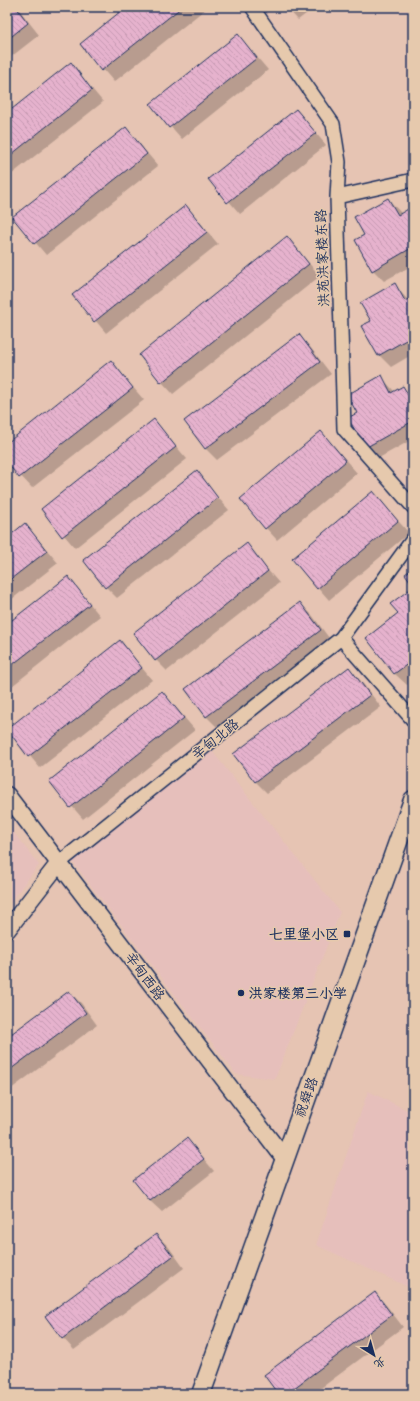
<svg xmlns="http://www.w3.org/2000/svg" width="420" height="1401" font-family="Delius,'LXGW WenKai TC',sans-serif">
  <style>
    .built { fill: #e6bfbb }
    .shadow { fill: #0003 }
    .building { fill: url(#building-back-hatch); stroke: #1b2f5e }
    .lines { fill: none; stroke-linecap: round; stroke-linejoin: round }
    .minor-casing { stroke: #1b2f5e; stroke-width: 16 }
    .tertiary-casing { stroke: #1b2f5e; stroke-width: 19 }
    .secondary-casing { stroke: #1b2f5e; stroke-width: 21 }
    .minor { stroke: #e6c9ad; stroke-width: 13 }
    .tertiary { stroke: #e6c9ad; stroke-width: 16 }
    .secondary { stroke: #e6c9ad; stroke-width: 18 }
    .poi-dot { fill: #1b2f5e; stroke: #e6c9ad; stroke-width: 1.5 }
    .labels { text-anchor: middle; stroke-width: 3; stroke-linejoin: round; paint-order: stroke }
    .street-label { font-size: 14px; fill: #1b2f5e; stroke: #e6c9ad }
    .poi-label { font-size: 14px; font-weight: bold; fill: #1b2f5e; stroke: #e6c9ad; text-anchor: end }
  </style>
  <defs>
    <pattern id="building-back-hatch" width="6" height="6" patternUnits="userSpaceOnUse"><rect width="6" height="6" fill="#e6b2cd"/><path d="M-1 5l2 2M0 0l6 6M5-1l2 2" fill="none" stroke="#c599b2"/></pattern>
  </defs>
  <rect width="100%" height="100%" fill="#e6c4b3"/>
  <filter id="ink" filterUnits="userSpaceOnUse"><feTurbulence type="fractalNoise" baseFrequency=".025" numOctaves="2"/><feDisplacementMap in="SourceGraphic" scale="8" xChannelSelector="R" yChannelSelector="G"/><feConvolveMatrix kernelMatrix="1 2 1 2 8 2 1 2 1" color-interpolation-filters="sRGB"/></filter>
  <g filter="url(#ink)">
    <path class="built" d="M 212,751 L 340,912 L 275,1079 L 236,1074 L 72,861 Z
      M 7,824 L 39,865 L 7,906 Z
      M 368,1091 L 413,1113 L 413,1289 L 316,1245 Z"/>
    <path class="shadow" d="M 7,7 L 17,7 L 39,35 L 7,60 Z
      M 51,7 L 61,7 L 55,12 Z
      M 128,7 L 208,7 L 114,82 L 81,44 Z
      M 286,7 L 315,7 L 298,20 Z
      M 238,35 L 268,70 L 182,139 L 151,104 Z
      M 71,64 L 103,102 L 7,178 L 7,114 Z
      M 296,110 L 326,145 L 240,214 L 210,179 Z
      M 126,128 L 158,166 L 46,255 L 14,217 Z
      M 388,199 L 402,214 L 410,210 L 413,213 L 413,265 L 384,281 L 373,270 L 366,236 Z
      M 186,206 L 218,244 L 106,333 L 74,295 Z
      M 287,238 L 320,276 L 173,394 L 162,382 Z
      M 394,285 L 408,300 L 413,297 L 413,354 L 391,367 L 379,355 L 362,326 L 372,321 Z
      M 299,335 L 310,347 L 331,374 L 217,460 L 205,448 Z
      M 111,362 L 144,400 L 32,488 L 7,461 L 7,444 Z
      M 381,377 L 395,392 L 403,387 L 413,397 L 413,439 L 377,459 L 366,447 L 358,413 Z
      M 154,421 L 187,459 L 75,548 L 42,509 Z
      M 321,432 L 357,473 L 277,540 L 266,528 Z
      M 196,472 L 229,510 L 117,598 L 106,587 Z
      M 373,493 L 409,533 L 329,600 L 293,559 Z
      M 7,497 L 11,502 L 7,506 Z
      M 25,524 L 58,563 L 7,603 L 7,539 Z
      M 246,545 L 279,583 L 167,671 L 156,660 Z
      M 68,577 L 100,616 L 7,690 L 7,626 Z
      M 413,588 L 413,680 L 407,685 L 395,674 L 367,638 L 399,613 Z
      M 300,603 L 312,615 L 332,642 L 218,728 L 207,717 L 186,690 Z
      M 120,641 L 152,680 L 40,768 L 8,730 Z
      M 349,668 L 360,680 L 381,707 L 267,793 L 255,781 Z
      M 162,692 L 195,730 L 83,819 L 50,781 Z
      M 69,992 L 81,1003 L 97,1025 L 7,1092 L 7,1038 Z
      M 187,1139 L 214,1171 L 162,1212 L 150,1201 Z
      M 156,1235 L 168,1246 L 184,1268 L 74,1350 L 63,1338 L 47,1316 Z
      M 375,1294 L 386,1305 L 403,1327 L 313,1394 L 279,1394 Z"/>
    <path class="building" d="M 7,7 L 16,7 L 28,23 L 7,40 Z
      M 126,7 L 182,7 L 101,71 L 80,44 Z
      M 238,34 L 257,58 L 169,128 L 150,104 Z
      M 71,62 L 92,90 L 7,158 L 7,113 Z
      M 296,109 L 316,133 L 227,203 L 208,179 Z
      M 126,127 L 147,154 L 34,244 L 12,217 Z
      M 388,198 L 398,215 L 410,208 L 413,214 L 413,247 L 372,271 L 355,240 L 364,235 L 354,217 Z
      M 186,205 L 207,232 L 94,322 L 72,295 Z
      M 287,236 L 309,264 L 161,383 L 139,355 Z
      M 395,283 L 405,301 L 413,296 L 413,336 L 378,356 L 361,326 L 371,321 L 360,303 Z
      M 299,334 L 320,362 L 205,449 L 184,421 Z
      M 111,360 L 133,388 L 19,478 L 7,462 L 7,443 Z
      M 382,375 L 391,393 L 403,386 L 413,403 L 413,421 L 365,448 L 348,418 L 357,413 L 347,395 Z
      M 154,419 L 176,447 L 62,537 L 41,509 Z
      M 321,431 L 346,461 L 265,529 L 240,499 Z
      M 197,470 L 218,498 L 105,588 L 83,560 Z
      M 373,491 L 398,521 L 317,589 L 292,559 Z
      M 25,523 L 47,551 L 7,582 L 7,538 Z
      M 247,543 L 268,571 L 155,661 L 133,633 Z
      M 413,568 L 413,585 L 405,574 Z
      M 68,576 L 90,604 L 7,669 L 7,624 Z
      M 413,587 L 413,660 L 394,674 L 366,638 L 398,613 L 390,604 Z
      M 300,602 L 321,630 L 206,717 L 185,689 Z
      M 120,640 L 142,668 L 28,757 L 7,729 Z
      M 349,667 L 370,695 L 255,782 L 233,754 Z
      M 162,691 L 184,718 L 70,808 L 49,781 Z
      M 69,991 L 86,1013 L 7,1072 L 7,1037 Z
      M 187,1138 L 204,1159 L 150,1201 L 133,1180 Z
      M 156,1234 L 173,1256 L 62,1339 L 45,1316 Z
      M 375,1292 L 392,1315 L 286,1394 L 278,1394 L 264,1375 Z"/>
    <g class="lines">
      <g class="minor-casing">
        <path id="minor" d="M 252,7 L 333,124 L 339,162 L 337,197 L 344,429 L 413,507
          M 337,197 L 413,180
          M 341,638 L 413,720
          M 59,863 L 341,638 L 413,539"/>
      </g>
      <g class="tertiary-casing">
        <path id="tertiary" d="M 7,795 L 284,1158
          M 7,930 L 59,863"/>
      </g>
      <g class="secondary-casing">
        <path id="secondary" d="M 201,1394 L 413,800"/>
      </g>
      <use href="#minor" class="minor"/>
      <use href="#tertiary" class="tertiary"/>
      <use href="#secondary" class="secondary"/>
    </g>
  </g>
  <g class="poi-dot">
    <rect x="343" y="930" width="8" height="8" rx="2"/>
    <circle cx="241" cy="993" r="4"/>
  </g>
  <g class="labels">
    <g class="street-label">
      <text transform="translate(322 258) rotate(-92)" y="5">洪苑洪家楼东路</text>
      <text transform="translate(215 739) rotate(-39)" y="5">辛甸北路</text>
      <text transform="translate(145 976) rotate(53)" y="5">辛甸西路</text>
      <text transform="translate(306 1097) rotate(-70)" y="5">祝舜路</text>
    </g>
    <g class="poi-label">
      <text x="339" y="939">七里堡小区</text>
      <text x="249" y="998" text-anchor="start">洪家楼第三小学</text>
    </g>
  </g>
  <rect width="420" height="1401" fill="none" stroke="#e6c9ad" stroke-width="24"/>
  <rect x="12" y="12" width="396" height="1377" fill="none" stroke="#1b2f5e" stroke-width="1.5" filter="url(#ink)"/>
  <g transform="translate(374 1355) rotate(143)" stroke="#e6c9ad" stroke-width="3" paint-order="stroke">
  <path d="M0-3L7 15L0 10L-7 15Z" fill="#1b2f5e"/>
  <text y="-6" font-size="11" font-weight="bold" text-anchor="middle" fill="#1b2f5e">北</text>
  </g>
</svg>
